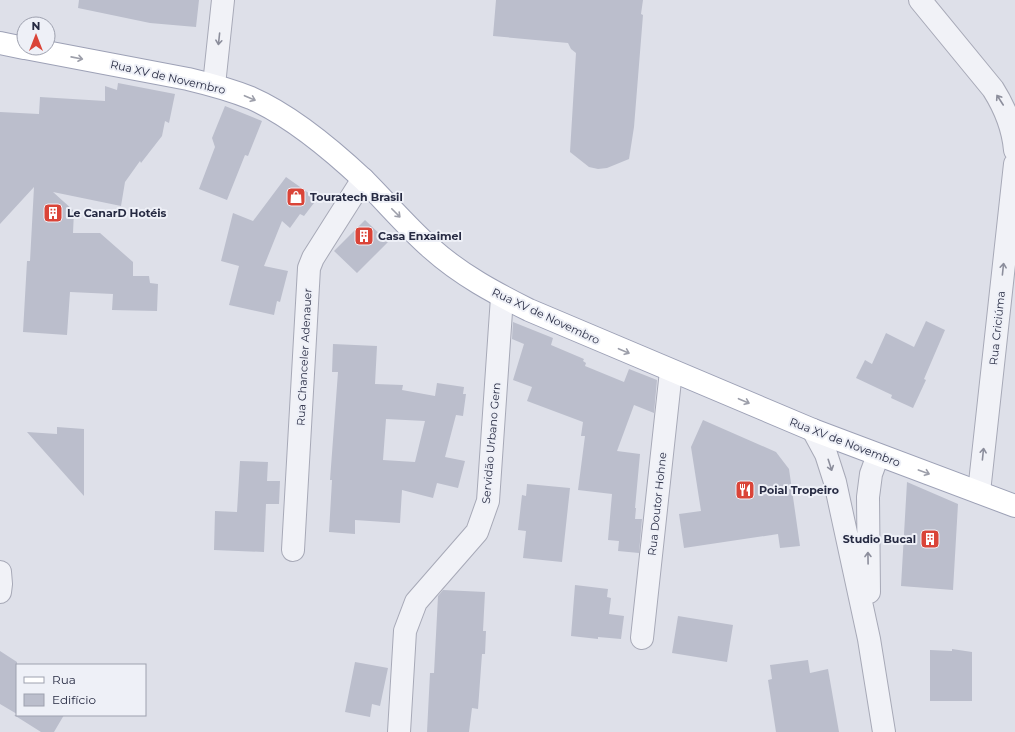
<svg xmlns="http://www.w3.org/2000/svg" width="1015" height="732" font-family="Montserrat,sans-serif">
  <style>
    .building { fill: #bbbecc; fill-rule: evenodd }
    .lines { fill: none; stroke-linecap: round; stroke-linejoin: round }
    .minor-casing { stroke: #a7a9b7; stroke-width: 24 }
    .major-casing { stroke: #9da1b6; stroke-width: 24 }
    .minor { stroke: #f1f2f7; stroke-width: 22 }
    .major { stroke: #fff; stroke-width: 22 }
    .oneway { stroke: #8c8e9c }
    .oneway2 { stroke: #9d9faa }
    .labels { text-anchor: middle; stroke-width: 4; stroke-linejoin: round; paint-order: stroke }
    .street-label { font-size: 11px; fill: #262a42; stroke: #eef0f7 }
    .poi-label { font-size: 11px; font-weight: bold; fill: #262a42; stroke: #eef0f7; text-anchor: start }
  </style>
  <rect width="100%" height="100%" fill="#dee0e9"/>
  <path class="building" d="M 79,0 L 199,0 L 196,27 L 150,23 L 78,8 Z
    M 496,0 L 643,0 L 641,14 L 643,15 L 634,127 L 629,159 L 607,168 L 598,169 L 589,167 L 570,152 L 576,53 L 571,49 L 568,43 L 493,36 Z
    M 118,83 L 175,94 L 169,123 L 165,121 L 162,136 L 141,163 L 140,161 L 125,182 L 121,206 L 53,192 L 74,211 L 73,233 L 100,233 L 133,262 L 133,276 L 149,276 L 150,283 L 158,284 L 157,311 L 112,310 L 113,294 L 70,292 L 67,335 L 23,332 L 27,261 L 30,261 L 34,187 L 0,224 L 0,112 L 39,114 L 40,97 L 105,101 L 105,86 L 117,90 Z
    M 225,106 L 262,121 L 248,156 L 245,155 L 227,200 L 199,189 L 215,147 L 212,138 Z
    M 286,177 L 317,199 L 304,216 L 300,214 L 290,228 L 282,221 L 264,266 L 288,271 L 280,302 L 277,301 L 274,315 L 229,305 L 239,266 L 221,261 L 233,213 L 253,221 Z
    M 365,220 L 388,242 L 357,273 L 334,251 Z
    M 926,321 L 945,330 L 924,379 L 926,380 L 913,408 L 891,398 L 892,395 L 856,378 L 865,360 L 872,364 L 886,333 L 914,347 Z
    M 513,322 L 553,338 L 551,345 L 584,359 L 583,361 L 586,363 L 585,366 L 624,382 L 629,369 L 657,380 L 654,413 L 634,405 L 617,451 L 640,454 L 635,508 L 636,508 L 635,519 L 642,519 L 639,553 L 618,551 L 619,541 L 608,540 L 612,494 L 578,490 L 585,436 L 581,436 L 583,422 L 527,401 L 532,387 L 513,380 L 524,344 L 512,339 Z
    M 333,344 L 377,346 L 375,384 L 403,385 L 402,390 L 435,396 L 437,383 L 464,387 L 463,394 L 466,394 L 463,416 L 456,415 L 445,457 L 465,461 L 458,488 L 437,483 L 433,498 L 402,490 L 400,523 L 355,520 L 355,534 L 329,532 L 332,480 L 330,480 L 338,372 L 332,372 ZM 386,419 L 425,421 L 415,462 L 383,460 Z
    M 703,420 L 776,452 L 789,469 L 800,546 L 780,548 L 778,534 L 684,548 L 679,514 L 701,511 L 691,447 Z
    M 57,427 L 84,429 L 84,496 L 27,432 L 57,434 Z
    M 240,461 L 268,462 L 267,481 L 280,481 L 279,504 L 266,504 L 264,552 L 214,550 L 215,511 L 237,512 Z
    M 907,482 L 958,504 L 953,590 L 901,586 Z
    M 527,484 L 570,488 L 562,562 L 523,558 L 526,531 L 518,530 L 522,495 L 526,496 Z
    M 575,585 L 608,589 L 607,597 L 611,598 L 609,614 L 624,616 L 621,639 L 598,637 L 598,639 L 571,636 Z
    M 443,590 L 485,592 L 483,631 L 486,631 L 485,654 L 482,654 L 478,709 L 472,708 L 469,732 L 427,732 L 430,673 L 434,673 L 438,596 Z
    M 678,616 L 733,625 L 727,662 L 672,653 Z
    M 952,649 L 972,652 L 972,701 L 930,701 L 930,650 L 952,651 Z
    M 0,651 L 17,662 L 17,714 L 0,704 Z
    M 808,660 L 810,673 L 828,669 L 839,732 L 776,732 L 768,680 L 772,679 L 770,665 Z
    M 355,662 L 388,668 L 380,706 L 372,704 L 370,717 L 345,712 Z
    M 14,715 L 64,715 L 54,732 L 41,732 Z"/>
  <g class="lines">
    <g class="minor-casing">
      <path id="minor" d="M 920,0 L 993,89 C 1005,108 1013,127 1015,150
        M 214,85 L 223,0
        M 813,430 L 826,454 L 835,482 L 869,639 L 884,732
        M 979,492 L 1015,164
        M 293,550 L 309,268 L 313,258 L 363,179
        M 0,572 L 1,584 L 0,592
        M 869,592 L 868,497 L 871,474 L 878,455
        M 642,638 L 671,371
        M 399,732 L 405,631 L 416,602 L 477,532 L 488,501 L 502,297"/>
    </g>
    <g class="major-casing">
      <path id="major" d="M 0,43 L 24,48
        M 25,48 L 188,79 C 209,84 231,90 251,98 C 292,116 332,150 364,180 C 387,203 408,228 432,249 C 461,275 495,293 529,310 L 813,430 L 1015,506"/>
    </g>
    <use href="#minor" class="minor"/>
    <use href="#major" class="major"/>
  </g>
  <defs><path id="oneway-shaft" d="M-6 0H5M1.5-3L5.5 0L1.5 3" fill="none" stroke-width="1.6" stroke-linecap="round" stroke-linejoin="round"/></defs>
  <g class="oneway">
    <use href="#oneway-shaft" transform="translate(219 39) rotate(96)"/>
    <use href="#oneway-shaft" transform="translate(1000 100) rotate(-123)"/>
    <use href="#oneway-shaft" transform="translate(1003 269) rotate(-84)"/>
    <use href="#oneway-shaft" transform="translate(983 454) rotate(-84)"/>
    <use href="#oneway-shaft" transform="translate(830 465) rotate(72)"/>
    <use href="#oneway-shaft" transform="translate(868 558) rotate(-91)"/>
  </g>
  <g class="oneway2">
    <use href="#oneway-shaft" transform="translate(77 58) rotate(11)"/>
    <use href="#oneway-shaft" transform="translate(250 98) rotate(23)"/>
    <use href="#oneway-shaft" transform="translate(396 213) rotate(45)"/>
    <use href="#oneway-shaft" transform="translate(624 351) rotate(23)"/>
    <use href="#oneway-shaft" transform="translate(744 401) rotate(23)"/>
    <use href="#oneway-shaft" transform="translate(924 472) rotate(20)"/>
  </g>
  <defs>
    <g id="shop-square" transform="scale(1)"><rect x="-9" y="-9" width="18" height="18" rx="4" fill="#da4438" stroke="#eef0f7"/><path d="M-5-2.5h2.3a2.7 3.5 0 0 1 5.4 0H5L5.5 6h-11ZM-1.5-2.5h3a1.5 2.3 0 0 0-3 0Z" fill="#fff"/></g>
    <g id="building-square" transform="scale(1)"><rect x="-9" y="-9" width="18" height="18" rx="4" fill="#da4438" stroke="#eef0f7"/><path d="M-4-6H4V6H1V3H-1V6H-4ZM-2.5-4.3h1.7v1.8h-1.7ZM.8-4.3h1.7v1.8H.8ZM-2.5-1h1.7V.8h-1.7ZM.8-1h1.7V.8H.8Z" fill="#fff"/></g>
    <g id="restaurant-square" transform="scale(1)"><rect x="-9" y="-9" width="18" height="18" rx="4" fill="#da4438" stroke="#eef0f7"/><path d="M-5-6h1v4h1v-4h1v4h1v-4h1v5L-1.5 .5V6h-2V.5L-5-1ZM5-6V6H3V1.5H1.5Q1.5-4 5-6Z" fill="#fff"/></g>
  </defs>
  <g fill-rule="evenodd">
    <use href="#shop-square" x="296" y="197"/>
    <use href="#building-square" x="53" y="213"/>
    <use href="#building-square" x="364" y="236"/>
    <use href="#restaurant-square" x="745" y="490"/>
    <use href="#building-square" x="930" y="539"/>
  </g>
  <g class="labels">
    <g class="street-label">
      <text transform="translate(168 77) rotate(13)" y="4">Rua XV de Novembro</text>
      <text transform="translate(546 316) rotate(25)" y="4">Rua XV de Novembro</text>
      <text transform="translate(997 328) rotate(-84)" y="4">Rua Criciúma</text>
      <text transform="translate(304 357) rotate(-87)" y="4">Rua Chanceler Adenauer</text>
      <text transform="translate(845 442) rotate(21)" y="4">Rua XV de Novembro</text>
      <text transform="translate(491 443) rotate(-85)" y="4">Servidão Urbano Gern</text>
      <text transform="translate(657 504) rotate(-84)" y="4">Rua Doutor Hohne</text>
    </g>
    <g class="poi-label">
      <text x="310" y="201">Touratech Brasil</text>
      <text x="67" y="217">Le CanarD Hotéis</text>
      <text x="378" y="240">Casa Enxaimel</text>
      <text x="759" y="494">Poial Tropeiro</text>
      <text x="916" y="543" text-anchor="end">Studio Bucal</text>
    </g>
  </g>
  <rect x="16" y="664" width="130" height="52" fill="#eef0f7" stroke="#9ea1af"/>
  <rect x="24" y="677" width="20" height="6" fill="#ffffff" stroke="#9ea1af"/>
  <text x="52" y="684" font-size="12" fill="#262a42">Rua</text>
  <rect x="24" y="694" width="20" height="12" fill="#bbbecc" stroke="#9ea1af"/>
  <text x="52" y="704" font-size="12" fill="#262a42">Edifício</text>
  <g transform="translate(36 36)"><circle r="19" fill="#eef0f7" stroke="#9ea1af"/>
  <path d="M0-3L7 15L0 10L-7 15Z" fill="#da4438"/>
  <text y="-6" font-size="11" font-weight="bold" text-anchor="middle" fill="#262a42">N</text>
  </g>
</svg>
